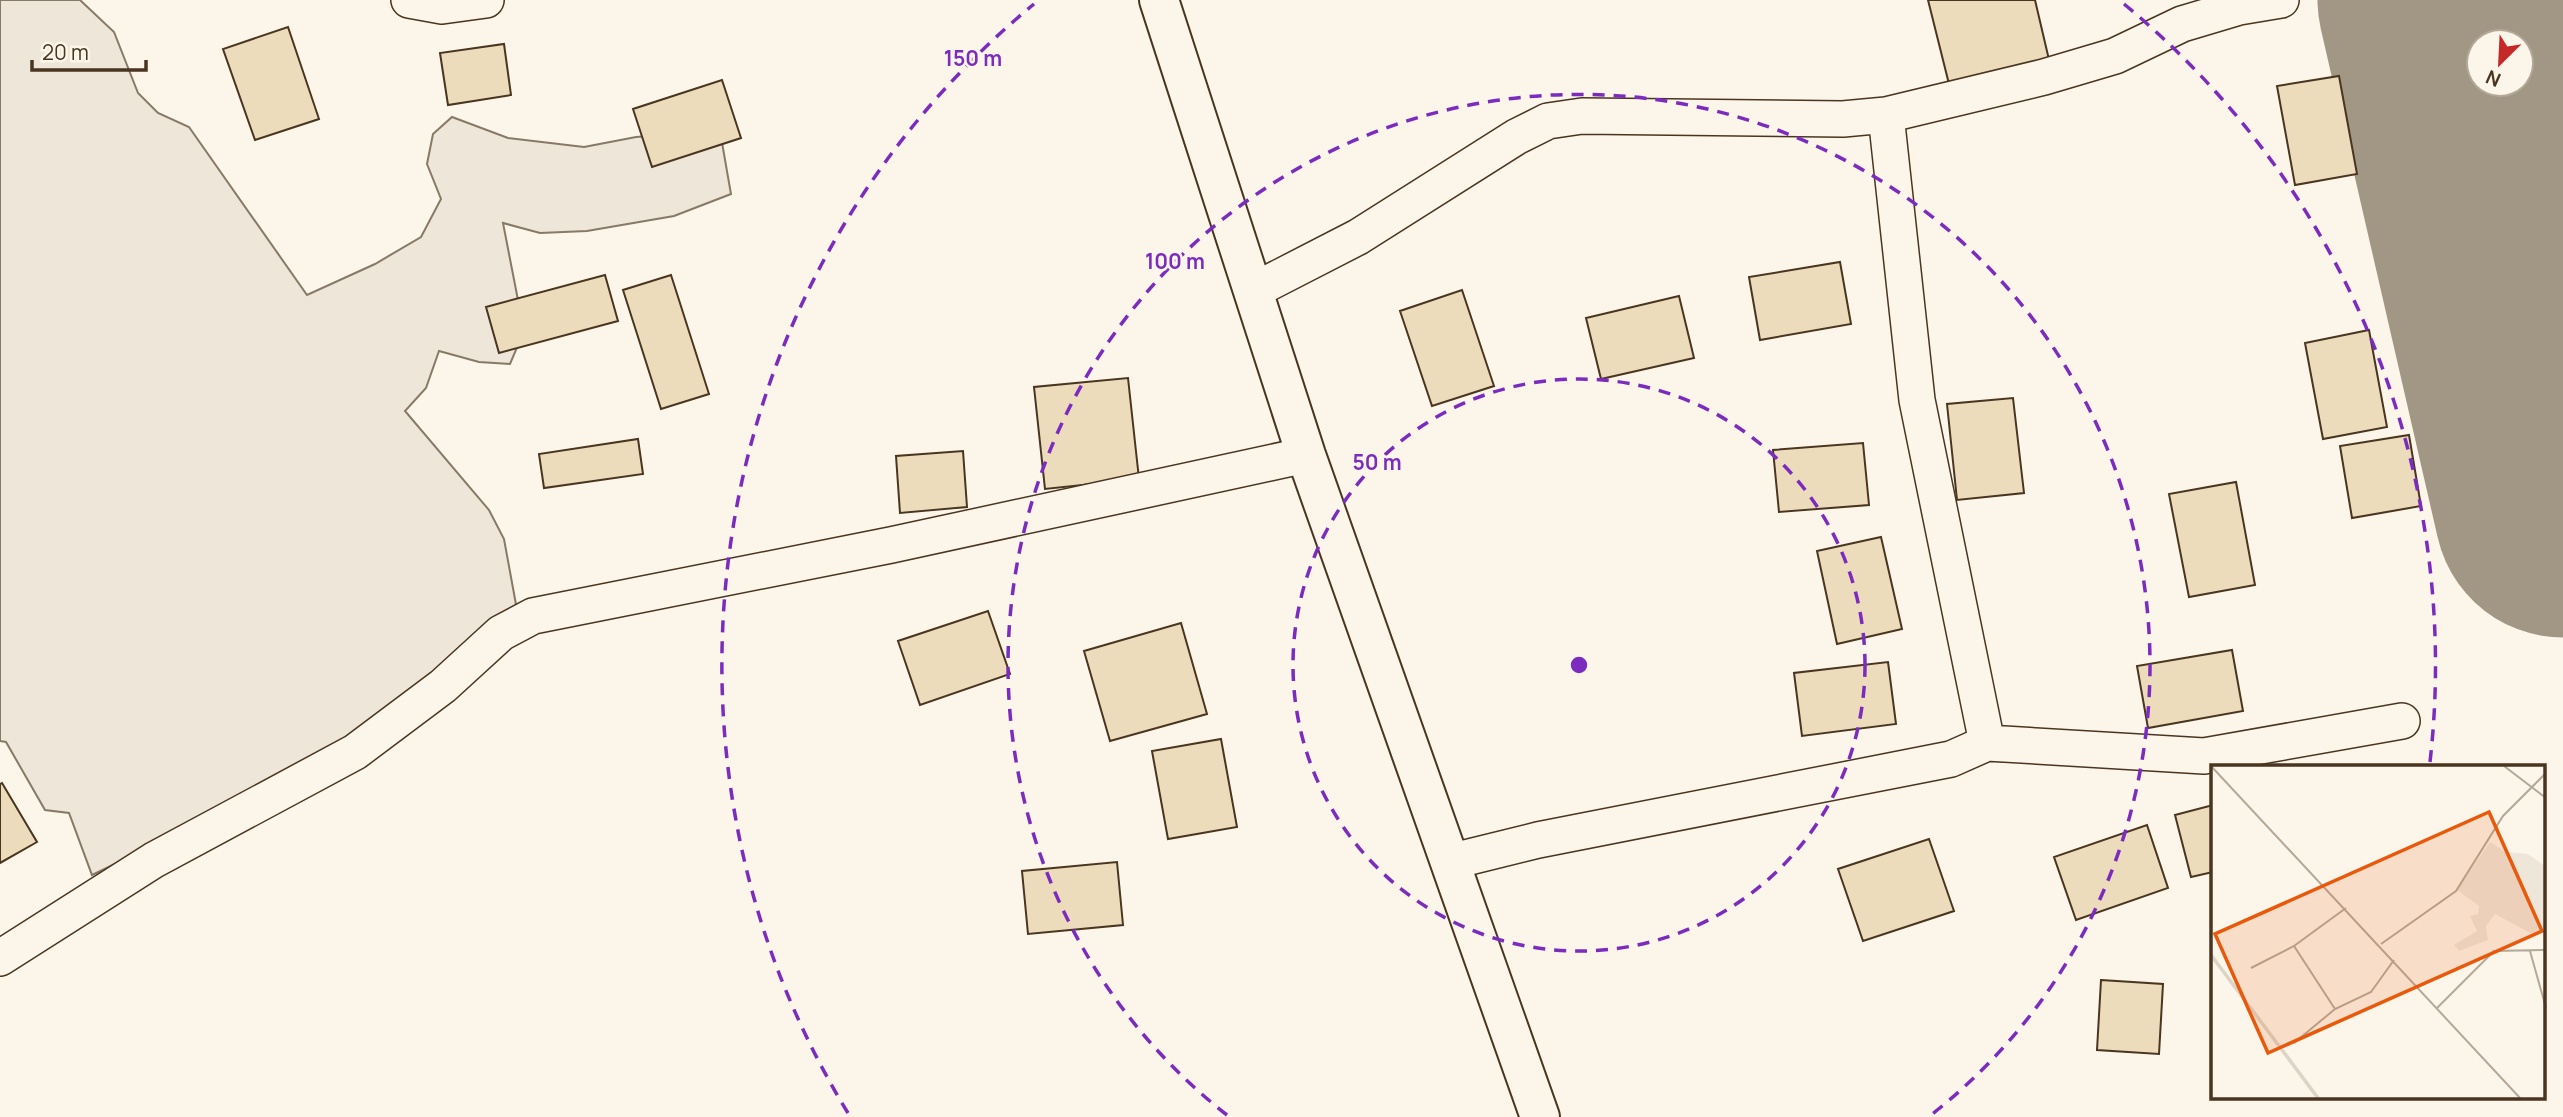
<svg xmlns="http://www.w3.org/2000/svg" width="2563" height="1117" font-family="Manrope,sans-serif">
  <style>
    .green { fill: #ede6d9; stroke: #887966; stroke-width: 2 }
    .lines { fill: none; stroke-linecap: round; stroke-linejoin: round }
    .runway { stroke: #a29684; stroke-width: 257 }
    .building { fill: #ecdcbc; stroke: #4a3520; stroke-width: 2 }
    .street-casing { stroke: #4a3520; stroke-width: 38 }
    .secondary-casing { stroke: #4a3520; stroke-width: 42 }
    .street { stroke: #fbf6e9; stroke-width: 35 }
    .secondary { stroke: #fbf6e9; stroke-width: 38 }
    .ring { fill: none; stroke: #7b2cbf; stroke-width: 3.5; stroke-dasharray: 12 9 }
    .inset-river { fill: none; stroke: #dcd4c6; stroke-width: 3.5 }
    .inset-road { fill: none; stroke: #b4a999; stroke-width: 2 }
    .view { fill: #e8590c; fill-opacity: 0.15; stroke: #e8590c; stroke-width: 3.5 }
    .inset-edge { fill: none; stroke: #4a3520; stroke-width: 3.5 }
    .centre { fill: #7b2cbf; stroke: #fbf6e9; stroke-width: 3.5 }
    .ring-label { font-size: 21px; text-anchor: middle; font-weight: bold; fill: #7b2cbf; stroke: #fbf6e9; stroke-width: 5; stroke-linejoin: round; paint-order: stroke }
  </style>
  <rect width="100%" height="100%" fill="#fbf6e9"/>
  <path class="green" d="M 0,0 L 80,0 L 114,32 L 138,93 L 158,113 L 189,127 L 307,295 L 375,264 L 421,237 L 441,199 L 427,164 L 433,134 L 452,117 L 508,138 L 584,147 L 636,137 L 720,131 L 731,194 L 674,216 L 587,231 L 540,233 L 503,223 L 524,331 L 510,364 L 479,362 L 439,351 L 426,388 L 405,411 L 489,510 L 504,539 L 517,610 L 429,694 L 144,850 L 92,875 L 69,813 L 45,810 L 6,742 L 0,741 Z"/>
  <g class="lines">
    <path class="runway" d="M 2446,0 L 2563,509"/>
  </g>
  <path class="building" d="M 1928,0 L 2035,0 L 2050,64 L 1950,88 Z
    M 288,27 L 319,119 L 255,140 L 223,49 Z
    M 504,44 L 511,95 L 448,105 L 440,53 Z
    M 2339,76 L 2357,174 L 2295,185 L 2277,86 Z
    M 722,80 L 741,138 L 652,167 L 633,109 Z
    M 1840,262 L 1851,324 L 1760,340 L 1749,277 Z
    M 605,275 L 618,321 L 499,353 L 486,307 Z
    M 671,275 L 709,394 L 661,409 L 623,290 Z
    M 1462,290 L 1494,386 L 1432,406 L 1400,311 Z
    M 1679,296 L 1694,358 L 1601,379 L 1586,318 Z
    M 2369,330 L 2387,427 L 2323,439 L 2305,343 Z
    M 1128,378 L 1139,479 L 1045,489 L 1034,387 Z
    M 2013,398 L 2024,493 L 1957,500 L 1947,404 Z
    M 2409,435 L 2421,506 L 2352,518 L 2340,446 Z
    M 638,439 L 643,474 L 544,488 L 539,454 Z
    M 1863,443 L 1869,505 L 1779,512 L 1773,450 Z
    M 963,451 L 967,507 L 900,513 L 896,456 Z
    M 2236,482 L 2255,585 L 2189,597 L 2169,494 Z
    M 1881,537 L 1902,629 L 1837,644 L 1817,551 Z
    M 988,611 L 1010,674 L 920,705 L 898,641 Z
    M 1181,623 L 1207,714 L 1110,741 L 1084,651 Z
    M 2232,650 L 2243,711 L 2148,728 L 2137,666 Z
    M 1888,662 L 1896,724 L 1802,736 L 1794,673 Z
    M 1221,739 L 1237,827 L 1168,839 L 1152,751 Z
    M 2,783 L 37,842 L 0,863 L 0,784 Z
    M 2213,805 L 2213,872 L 2191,877 L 2175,815 Z
    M 2147,825 L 2168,888 L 2076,920 L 2054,857 Z
    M 1929,839 L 1954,911 L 1863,941 L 1838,869 Z
    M 1117,862 L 1123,925 L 1028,934 L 1022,871 Z
    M 2101,980 L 2163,984 L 2159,1054 L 2097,1050 Z"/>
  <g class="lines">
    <g class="street-casing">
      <path id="street" d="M 409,0 L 442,6 L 486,0
        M 1886,115 L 1917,400 L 1987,743
        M 1253,291 L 1358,237 L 1516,137 L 1548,121 L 1582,116 L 1843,119 L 1886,115 L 2044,77 L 2115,56 L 2182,24 L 2239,7 L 2281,0
        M 1449,862 L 1538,840 L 1951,759 L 1987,743 L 2204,756 L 2402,721
        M 0,958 L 154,860 L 355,752 L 443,686 L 501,633 L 533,616 L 891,545 L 1306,455"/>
    </g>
    <g class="secondary-casing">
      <path id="secondary" d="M 1159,0 L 1306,455 L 1540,1117"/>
    </g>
    <use href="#street" class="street"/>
    <use href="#secondary" class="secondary"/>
  </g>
  <g class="ring">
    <circle cx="1579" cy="665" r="286"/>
    <path d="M1227 1115A571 571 0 1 1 1931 1115"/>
    <path d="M848 1113A857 857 0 0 1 1034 4M2124 4A857 857 0 0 1 2430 762"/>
  </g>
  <g transform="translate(2211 765)">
    <rect width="334" height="334" fill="#fbf6e9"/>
    <path d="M 279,77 L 295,87 L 317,89 L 334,101 L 335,162 L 323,170 L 284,149 L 275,161 L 277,175 L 248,186 L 243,180 L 266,166 L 259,151 L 267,149 L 268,141 L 246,125 Z" fill="#ede6d9"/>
    <path class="inset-river" d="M 0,190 L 107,333"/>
    <path class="inset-road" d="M 0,1 L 309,333M 293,1 L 335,33M 170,179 L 245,126 L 292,51 L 335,8M 83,181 L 124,244M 319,186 L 335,243M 40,203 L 83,181 L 135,143M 226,243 L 283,186 L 335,185M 83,278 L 124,244 L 160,227 L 183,195"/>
    <path class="view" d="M 278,47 L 331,166 L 57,288 L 4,169 Z"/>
    <rect width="334" height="334" class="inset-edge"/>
  </g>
  <circle cx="1579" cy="665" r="10" class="centre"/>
  <g class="ring-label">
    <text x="973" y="66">150 m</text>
    <text x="1175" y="269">100 m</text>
    <text x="1377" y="470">50 m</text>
  </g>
  <g transform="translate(2500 63) rotate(204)"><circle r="33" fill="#fbf6e9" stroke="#b4a999" stroke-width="2"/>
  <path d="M0-5L12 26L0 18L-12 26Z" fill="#c62828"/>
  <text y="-10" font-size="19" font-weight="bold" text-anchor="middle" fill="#4a3520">N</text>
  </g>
  <path d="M32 60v10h114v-10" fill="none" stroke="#4a3520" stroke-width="3.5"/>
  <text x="42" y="60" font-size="21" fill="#4a3520" stroke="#fbf6e9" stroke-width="5" paint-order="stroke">20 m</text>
</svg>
